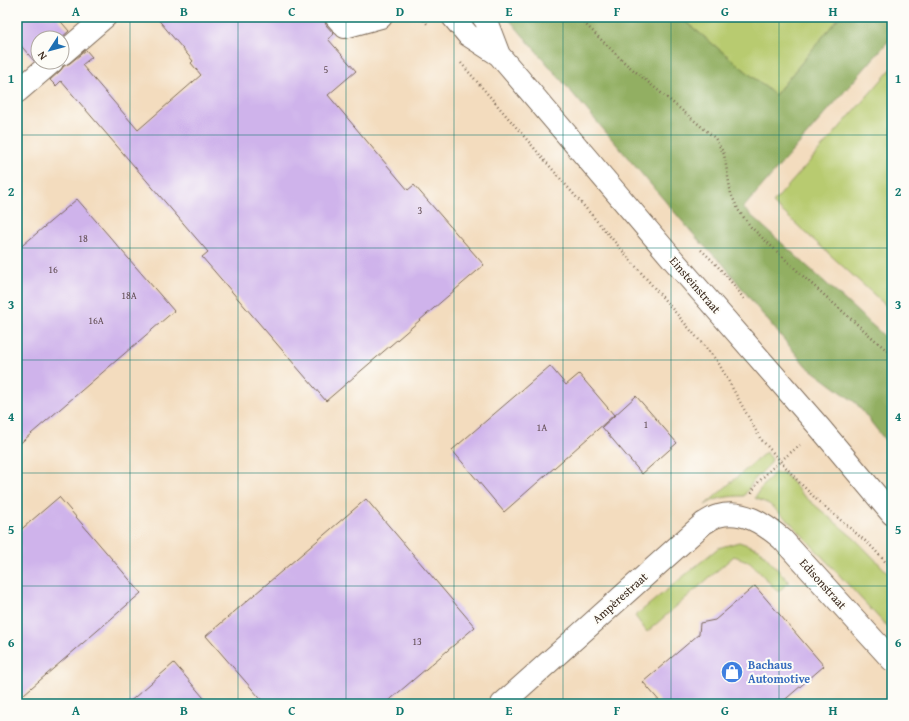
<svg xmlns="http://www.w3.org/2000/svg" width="909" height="721" font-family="'Gentium Book Plus',serif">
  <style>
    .green { fill: #b8cb6f; stroke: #7a7a46 }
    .forest { fill: #92af62; stroke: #666c40 }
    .building { fill: #cfb3eb }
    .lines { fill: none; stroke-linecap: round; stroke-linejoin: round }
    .minor-casing { stroke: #7b6856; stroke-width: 24 }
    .major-casing { stroke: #7b6856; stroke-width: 24 }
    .path { stroke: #7b6856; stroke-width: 2.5; stroke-dasharray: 1 3; stroke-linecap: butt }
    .minor { stroke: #fff; stroke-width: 22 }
    .major { stroke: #fff; stroke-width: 22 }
    .grid { fill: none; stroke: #0f766e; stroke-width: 1; stroke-opacity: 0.55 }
    .labels { text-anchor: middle; stroke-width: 4; stroke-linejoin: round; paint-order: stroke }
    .number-label { font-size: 10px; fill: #604c51 }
    .street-label { font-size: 12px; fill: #3b2a1e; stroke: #fdfcf7 }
    .shop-label { font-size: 12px; font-weight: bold; fill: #366cbe; stroke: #fdfcf7; text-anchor: start }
    .neatline { fill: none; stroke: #0f766e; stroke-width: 1.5 }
    .grid-label { font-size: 13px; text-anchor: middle; font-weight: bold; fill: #0f766e }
  </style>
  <rect width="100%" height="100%" fill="#fdfcf7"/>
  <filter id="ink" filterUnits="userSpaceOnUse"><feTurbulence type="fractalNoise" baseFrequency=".025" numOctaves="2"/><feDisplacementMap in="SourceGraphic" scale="8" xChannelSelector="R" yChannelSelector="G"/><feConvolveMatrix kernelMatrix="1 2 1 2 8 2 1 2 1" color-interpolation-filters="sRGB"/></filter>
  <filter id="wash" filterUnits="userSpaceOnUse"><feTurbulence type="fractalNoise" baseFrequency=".012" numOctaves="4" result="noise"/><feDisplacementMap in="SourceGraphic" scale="16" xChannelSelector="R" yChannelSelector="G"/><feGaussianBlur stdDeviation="0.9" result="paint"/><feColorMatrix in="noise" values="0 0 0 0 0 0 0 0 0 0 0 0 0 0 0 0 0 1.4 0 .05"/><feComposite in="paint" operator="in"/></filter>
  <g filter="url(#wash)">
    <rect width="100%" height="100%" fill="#f3dcbe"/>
    <path class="green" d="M 680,17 L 839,17 L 775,95 Z
      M 892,68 L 892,311 L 773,203 Z
      M 766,452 L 772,459 L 770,464 L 754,480 L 744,496 C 730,496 717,497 705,505 Z
      M 774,473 L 784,473 L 803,495 L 856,540 L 892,577 L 892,632 L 790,522 L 769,504 L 755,498 L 758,492 Z
      M 739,542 L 759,549 L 789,582 L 778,592 L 750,562 L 734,556 L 647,632 L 635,616 L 718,548 Z"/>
    <path class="forest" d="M 507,17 L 680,17 L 775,95 L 839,17 L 892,17 L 892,37 L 743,208 L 892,343 L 892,449 L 856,403 L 806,366 L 755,305 L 723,264 L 701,243 Z"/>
    <g id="blocks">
      <path class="building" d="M 25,17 L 57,17 L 69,31 L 61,38 L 38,38 L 38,58 L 34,61 L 17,41 L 17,24 Z
        M 156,17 L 324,17 L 326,25 L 334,34 L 328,39 L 356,71 L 328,95 L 408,190 L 414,185 L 484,265 L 326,401 L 202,257 L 208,252 L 61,81 L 56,86 L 50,80 L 60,71 L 64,66 L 70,63 L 86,50 L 92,57 L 82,65 L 138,130 L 201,75 L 191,63 L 193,61 Z
        M 77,199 L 174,311 L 17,446 L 17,250 Z
        M 550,366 L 566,385 L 579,374 L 614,415 L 504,512 L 452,450 Z
        M 636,396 L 677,443 L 642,474 L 602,427 Z
        M 59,497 L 141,593 L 17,700 L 17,533 Z
        M 366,499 L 475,627 L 385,704 L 265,704 L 206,636 Z
        M 755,586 L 824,666 L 780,704 L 662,704 L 643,682 L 699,634 L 700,623 L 715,620 Z
        M 174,663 L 209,704 L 127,704 Z"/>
    </g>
  </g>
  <g filter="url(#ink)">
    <use href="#blocks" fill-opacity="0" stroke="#7b6856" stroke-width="1"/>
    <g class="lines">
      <g class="minor-casing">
        <path id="minor" d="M 336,17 L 345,27 L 381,17
          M 62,54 L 105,17
          M 17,92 L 52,62
          M 502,704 L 704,523 C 708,521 713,517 718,516 C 743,509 764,524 782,539 L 892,660"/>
      </g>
      <g class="major-casing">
        <path id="major" d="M 453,17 L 468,35 L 499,55 L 676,263 L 820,428 L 892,514
          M 483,17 L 486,21 L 499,55"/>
      </g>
      <path class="path" d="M 421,17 L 429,26
        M 578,17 L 624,62 L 715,138 L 724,154 L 731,194 L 739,211 L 751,227 L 806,279 L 892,355
        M 461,63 L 718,362 L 760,438 L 797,480 L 818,501 L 870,545 L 892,569
        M 701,250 C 718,265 731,281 744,299
        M 752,493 C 755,480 789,454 800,445"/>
      <use href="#minor" class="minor"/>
      <use href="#major" class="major"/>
    </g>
  </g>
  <path class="grid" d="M 130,17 L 130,704M 238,17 L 238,704M 346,17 L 346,704M 454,17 L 454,704M 563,17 L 563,704M 671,17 L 671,704M 779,17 L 779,704M 17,135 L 892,135M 17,248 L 892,248M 17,360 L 892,360M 17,473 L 892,473M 17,586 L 892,586"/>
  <defs>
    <g id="shop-disc" transform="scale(1.15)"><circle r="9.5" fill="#3f7fe0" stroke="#fdfcf7"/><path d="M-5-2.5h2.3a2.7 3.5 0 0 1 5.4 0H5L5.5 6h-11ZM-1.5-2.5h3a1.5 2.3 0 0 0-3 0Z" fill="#fff"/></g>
  </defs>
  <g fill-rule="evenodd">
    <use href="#shop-disc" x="732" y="672"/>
  </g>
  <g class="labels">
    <g class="number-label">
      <text x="326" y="73">5</text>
      <text x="420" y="214">3</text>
      <text x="83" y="242">18</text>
      <text x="53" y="273">16</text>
      <text x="129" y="299">18A</text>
      <text x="96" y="324">16A</text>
      <text x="646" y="428">1</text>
      <text x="542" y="431">1A</text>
      <text x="417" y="645">13</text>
    </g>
    <g class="street-label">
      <text transform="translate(695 285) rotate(49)" y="4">Einsteinstraat</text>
      <text transform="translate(823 584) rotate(48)" y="4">Edisonstraat</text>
      <text transform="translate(620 598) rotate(-42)" y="4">Ampèrestraat</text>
    </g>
    <g class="shop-label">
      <text x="748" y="669">Bachaus<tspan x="748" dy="14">Automotive</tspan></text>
    </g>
  </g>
  <rect width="909" height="721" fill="none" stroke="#fdfcf7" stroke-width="44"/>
  <g transform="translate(50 50) rotate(234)"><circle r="19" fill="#fdfcf7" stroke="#afa8a0"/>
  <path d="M0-3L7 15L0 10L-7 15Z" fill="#1f6fb2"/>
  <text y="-6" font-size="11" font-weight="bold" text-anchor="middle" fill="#3b2a1e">N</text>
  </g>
  <rect x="22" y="22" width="865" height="677" class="neatline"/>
  <g class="grid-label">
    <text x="76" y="16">A</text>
    <text x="184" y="16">B</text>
    <text x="292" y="16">C</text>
    <text x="400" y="16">D</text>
    <text x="509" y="16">E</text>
    <text x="617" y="16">F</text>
    <text x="725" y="16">G</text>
    <text x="833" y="16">H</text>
    <text x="11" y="83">1</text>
    <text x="898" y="83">1</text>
    <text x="11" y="196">2</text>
    <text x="898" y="196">2</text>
    <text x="11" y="309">3</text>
    <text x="898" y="309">3</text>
    <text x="11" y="421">4</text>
    <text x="898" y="421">4</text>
    <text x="11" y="534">5</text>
    <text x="898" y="534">5</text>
    <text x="11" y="647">6</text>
    <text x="898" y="647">6</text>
    <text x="76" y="715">A</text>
    <text x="184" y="715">B</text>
    <text x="292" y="715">C</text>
    <text x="400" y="715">D</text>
    <text x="509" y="715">E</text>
    <text x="617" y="715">F</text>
    <text x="725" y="715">G</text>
    <text x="833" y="715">H</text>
  </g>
</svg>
